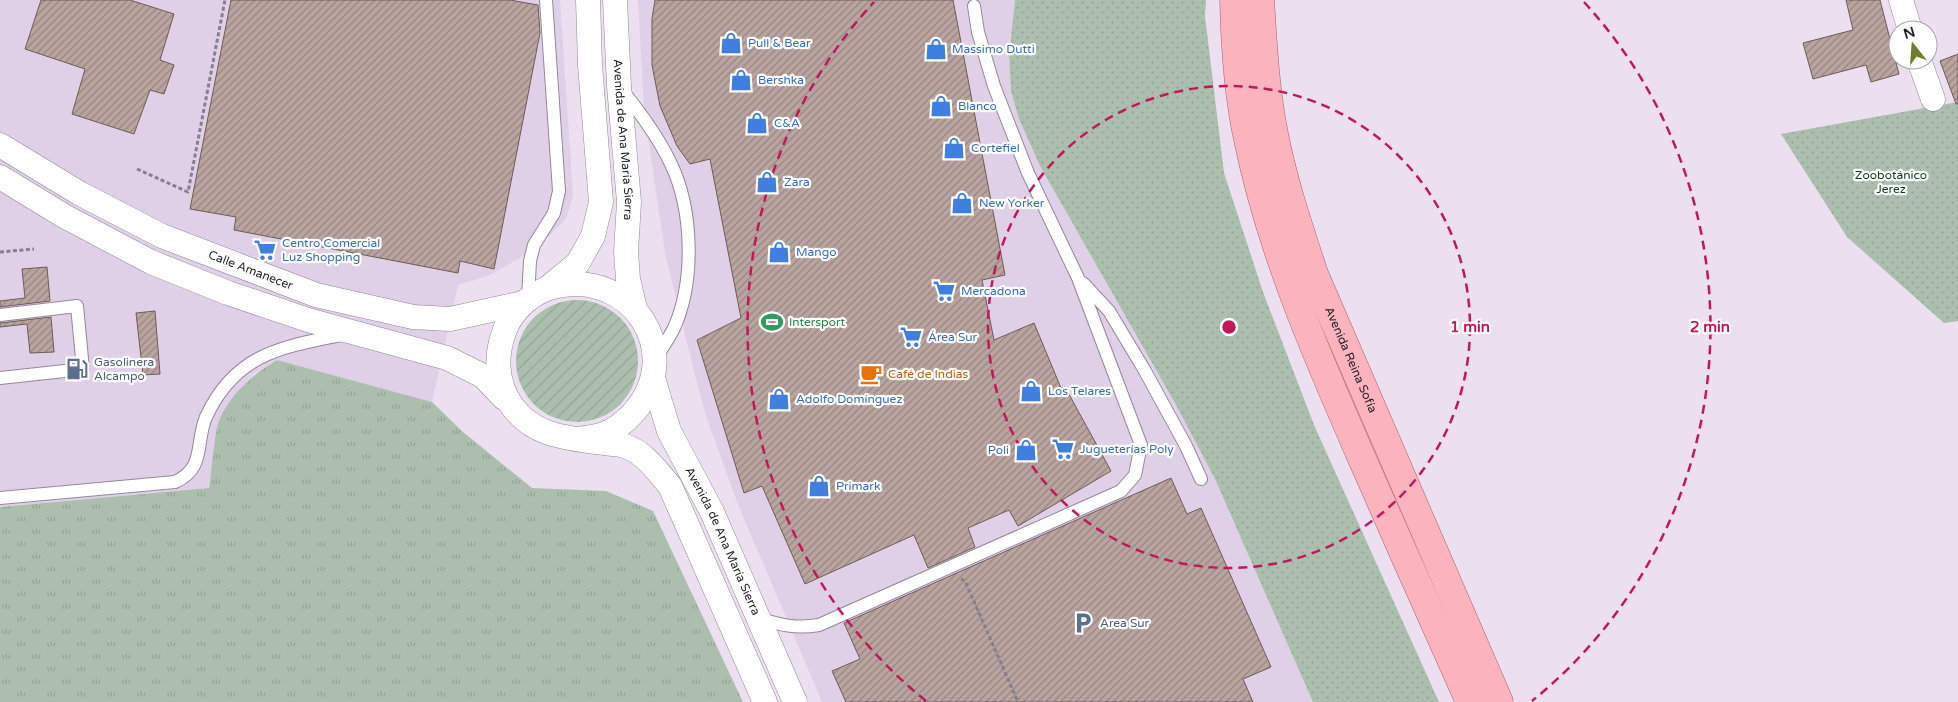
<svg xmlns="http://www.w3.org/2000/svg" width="1958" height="702" font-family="'Varela Round',sans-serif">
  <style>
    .built { fill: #e0d0e7 }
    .grass { fill: url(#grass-tufts) }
    .park { fill: url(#park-dots) }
    .garden { fill: url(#garden-furrows) }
    .building { fill: url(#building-hatch); stroke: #6e5b58 }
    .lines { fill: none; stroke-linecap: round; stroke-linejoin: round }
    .lane-casing { stroke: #938898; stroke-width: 14 }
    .street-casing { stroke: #938898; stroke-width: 25 }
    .primary-casing { stroke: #ae5e6c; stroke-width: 29 }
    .path { stroke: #877f8b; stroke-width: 3; stroke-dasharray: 4 2.5; stroke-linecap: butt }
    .lane { stroke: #fff; stroke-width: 12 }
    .street { stroke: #fff; stroke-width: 24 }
    .primary { stroke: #fbb3be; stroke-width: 28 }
    .ring { fill: none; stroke: #c2185b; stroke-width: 2.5; stroke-dasharray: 9 6 }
    .labels { text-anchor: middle; stroke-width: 4.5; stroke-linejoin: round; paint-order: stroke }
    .shop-label { font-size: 12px; fill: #366cbe; stroke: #fff; text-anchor: start }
    .street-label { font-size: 12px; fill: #221e24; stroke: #fff }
    .park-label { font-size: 12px; fill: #0b3b1b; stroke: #fff }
    .leisure-label { font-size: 12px; fill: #27864d; stroke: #fff; text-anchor: start }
    .service-label { font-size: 12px; fill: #4e5e75; stroke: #fff; text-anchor: start }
    .food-label { font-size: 12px; fill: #c56008; stroke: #fff; text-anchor: start }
    .centre { fill: #c2185b; stroke: #fff; stroke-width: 2.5 }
    .ring-label { font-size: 15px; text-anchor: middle; font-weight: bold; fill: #c2185b; stroke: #fff; stroke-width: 4.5; stroke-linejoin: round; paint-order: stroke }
  </style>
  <defs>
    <pattern id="grass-tufts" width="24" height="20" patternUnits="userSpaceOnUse" patternTransform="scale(1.25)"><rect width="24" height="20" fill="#acbfaf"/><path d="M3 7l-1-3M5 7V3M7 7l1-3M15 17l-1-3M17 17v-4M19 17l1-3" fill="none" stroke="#94a496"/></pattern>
    <pattern id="park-dots" width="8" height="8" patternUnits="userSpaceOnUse" patternTransform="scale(1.25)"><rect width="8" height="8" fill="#acbfaf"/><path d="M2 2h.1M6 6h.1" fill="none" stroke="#94a496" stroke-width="1.8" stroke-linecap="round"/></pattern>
    <pattern id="garden-furrows" width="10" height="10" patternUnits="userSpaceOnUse" patternTransform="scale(1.25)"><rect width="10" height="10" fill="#acbfaf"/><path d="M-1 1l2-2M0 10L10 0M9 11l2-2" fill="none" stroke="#94a496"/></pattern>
    <pattern id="building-hatch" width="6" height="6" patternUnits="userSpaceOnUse" patternTransform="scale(1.25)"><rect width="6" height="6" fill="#b9a4a0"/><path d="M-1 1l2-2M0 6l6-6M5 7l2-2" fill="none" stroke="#968582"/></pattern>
  </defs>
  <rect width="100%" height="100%" fill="#ebdff0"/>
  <path class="built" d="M 0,0 L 560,0 L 573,196 L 566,219 L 544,241 L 518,259 L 490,275 L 458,285 L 432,402 L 277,360 L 255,373 L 240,389 L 219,419 L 209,488 L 0,507 Z
    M 638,0 L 1015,0 L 1009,56 L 1011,91 L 1019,119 L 1040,166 L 1176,405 L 1215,479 L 1313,702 L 822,702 L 737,502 L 706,416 L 692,363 L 665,253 L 644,110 Z"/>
  <path class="grass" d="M 277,360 L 432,402 L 463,432 L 532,488 L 606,491 L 653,511 L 743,702 L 0,702 L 0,507 L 209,488 C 212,472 214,431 220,418 C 232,393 253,374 277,360 Z"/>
  <path class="park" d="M 1015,0 L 1206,0 L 1205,16 L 1224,173 L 1263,292 L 1314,425 L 1439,702 L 1313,702 L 1215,479 L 1176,405 L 1040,166 L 1019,119 L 1011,91 L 1009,56 Z
    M 1958,102 L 1958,321 L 1944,323 L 1847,237 L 1781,134 Z"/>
  <path class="garden" d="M516 361a61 61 0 1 1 122 0a61 61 0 1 1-122 0Z"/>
  <path class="building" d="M 41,0 L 130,0 L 174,14 L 160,60 L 174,65 L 164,94 L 150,90 L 134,134 L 72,114 L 85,69 L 25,49 Z
    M 231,0 L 510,0 L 538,5 L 540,33 L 494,269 L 460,261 L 458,273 L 234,230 L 236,217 L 190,209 Z
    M 655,0 L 953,0 L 1005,275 L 982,280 L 994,340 L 1034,323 L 1061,388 L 1065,387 L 1111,471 L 1018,526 L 1009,510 L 968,528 L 975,547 L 928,568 L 914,535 L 805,584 L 762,486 L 744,493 L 697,340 L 741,318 L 710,159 L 690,164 L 677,146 L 660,106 L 652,65 L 652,19 Z
    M 1846,0 L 1880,0 L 1899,74 L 1871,82 L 1866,65 L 1813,79 L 1803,43 L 1853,30 Z
    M 1958,54 L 1958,104 L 1956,104 L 1940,61 Z
    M 47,267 L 50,301 L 0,307 L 0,301 L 25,298 L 22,269 Z
    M 155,311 L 160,374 L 143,375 L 136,313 Z
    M 51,317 L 54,352 L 30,353 L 27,324 L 0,327 L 0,323 Z
    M 1171,478 L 1187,514 L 1201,508 L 1271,667 L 1243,679 L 1253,702 L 846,702 L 832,671 L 860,659 L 844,623 Z"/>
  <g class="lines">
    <g class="lane-casing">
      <path id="lane" d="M 623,91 C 641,114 659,138 671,164 C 693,210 695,281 674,328 C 669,338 662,348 656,358
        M 1083,283 L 1109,311 L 1145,371 L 1186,446 L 1201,479
        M 528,299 L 530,261 L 534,245 L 554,213 L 559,191 L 546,0
        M 0,315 L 77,306 L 83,369 L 0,378
        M 0,498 L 175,482 C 206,468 195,443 206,417 C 235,354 281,347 342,335
        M 758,618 C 780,625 796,629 819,625 L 1121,491 L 1135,475 L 1141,445 L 1078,278 L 1028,173 L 994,86 L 978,32 L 974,6"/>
    </g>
    <g class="street-casing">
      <g id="street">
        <path id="s1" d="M 615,0 L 619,86 L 629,202 L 626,252 L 628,279 L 635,309"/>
        <path d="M 1901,0 L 1910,30"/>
        <path d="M 1919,60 L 1933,99"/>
        <path id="s2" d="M 0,145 L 79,193 L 162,236 L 316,295 L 413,317 L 450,319 L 523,303"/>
        <path d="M 0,177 L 64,216 L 151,262 L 228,293 L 308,320 L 447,358 L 483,376 L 504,398"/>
        <path d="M 549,287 L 578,263 L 593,236 L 601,202 L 590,65 L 588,0"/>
        <path id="s3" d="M 653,378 L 669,431 L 712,512 L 795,702"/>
        <path d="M 578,439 C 586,438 596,437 604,434 C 615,430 626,421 634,412 C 686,353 632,270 557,286 C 535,290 515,307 506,327 C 495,353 495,382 512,406 C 534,437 569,438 603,443 C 610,444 619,444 625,446 C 644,452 658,472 670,486 L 765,702"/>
      </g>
    </g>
    <g class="primary-casing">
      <g id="primary">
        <path d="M 1234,0 C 1235,46 1238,94 1248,139 C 1271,252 1318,358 1364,463 C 1399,543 1434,622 1470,702"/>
        <path id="s4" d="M 1260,0 C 1263,44 1265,90 1274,134 C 1283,181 1299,228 1314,274 L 1499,702"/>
      </g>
    </g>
    <path class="path" d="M 137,169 L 188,192 L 225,0
      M 0,252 L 34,249
      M 961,579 L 965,581 L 1018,702"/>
    <use href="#lane" class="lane"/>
    <use href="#street" class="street"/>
    <use href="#primary" class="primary"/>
  </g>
  <g class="ring">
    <circle cx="1229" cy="327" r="241"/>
    <path d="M926 701A481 481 0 0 1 874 2M1584 2A481 481 0 0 1 1532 701"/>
  </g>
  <defs>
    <g id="shop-bare" transform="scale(1.725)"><path d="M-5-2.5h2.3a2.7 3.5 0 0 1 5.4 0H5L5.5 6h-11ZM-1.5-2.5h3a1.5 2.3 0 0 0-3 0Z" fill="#3f7fe0" stroke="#fff" stroke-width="2.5" paint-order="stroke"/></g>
    <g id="supermarket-bare" transform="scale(1.725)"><path d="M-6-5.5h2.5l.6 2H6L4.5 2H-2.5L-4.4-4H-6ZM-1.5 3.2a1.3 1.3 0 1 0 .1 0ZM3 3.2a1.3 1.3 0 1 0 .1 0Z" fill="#3f7fe0" stroke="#fff" stroke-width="2.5" paint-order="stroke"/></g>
    <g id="stadium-bare" transform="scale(1.725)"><path d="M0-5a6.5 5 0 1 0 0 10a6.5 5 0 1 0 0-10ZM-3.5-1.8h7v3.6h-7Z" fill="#2e9e5b" stroke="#fff" stroke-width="2.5" paint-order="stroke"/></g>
    <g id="fuel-bare" transform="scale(1.725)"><path d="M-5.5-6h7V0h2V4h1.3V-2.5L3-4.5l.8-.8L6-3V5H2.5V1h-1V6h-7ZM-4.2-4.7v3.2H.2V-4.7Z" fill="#5c6f8a" stroke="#fff" stroke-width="2.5" paint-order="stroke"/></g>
    <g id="cafe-bare" transform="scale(1.725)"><path d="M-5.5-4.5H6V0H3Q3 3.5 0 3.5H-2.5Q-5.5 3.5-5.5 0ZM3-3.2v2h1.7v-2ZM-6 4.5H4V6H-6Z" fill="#e8710a" stroke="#fff" stroke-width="2.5" paint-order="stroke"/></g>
    <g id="parking-bare" transform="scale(1.725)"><path d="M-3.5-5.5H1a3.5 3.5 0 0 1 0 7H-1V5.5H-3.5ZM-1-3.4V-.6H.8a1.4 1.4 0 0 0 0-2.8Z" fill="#5c6f8a" stroke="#fff" stroke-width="2.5" paint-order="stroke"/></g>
  </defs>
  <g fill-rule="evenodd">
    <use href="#shop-bare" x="731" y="43"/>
    <use href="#shop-bare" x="936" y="49"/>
    <use href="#shop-bare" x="741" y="80"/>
    <use href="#shop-bare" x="941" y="106"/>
    <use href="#shop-bare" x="757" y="123"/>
    <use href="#shop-bare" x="954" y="148"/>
    <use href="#shop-bare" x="767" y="182"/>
    <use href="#shop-bare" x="962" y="203"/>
    <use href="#supermarket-bare" x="265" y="250"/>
    <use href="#shop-bare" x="779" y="252"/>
    <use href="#supermarket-bare" x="944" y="291"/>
    <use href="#stadium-bare" x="772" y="322"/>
    <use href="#supermarket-bare" x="911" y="337"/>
    <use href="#fuel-bare" x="77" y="369"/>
    <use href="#cafe-bare" x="871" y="374"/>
    <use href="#shop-bare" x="1031" y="391"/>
    <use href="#shop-bare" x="779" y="399"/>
    <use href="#supermarket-bare" x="1063" y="449"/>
    <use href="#shop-bare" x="1026" y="450"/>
    <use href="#shop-bare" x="819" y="486"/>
    <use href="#parking-bare" x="1083" y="623"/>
  </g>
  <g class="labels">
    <g class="shop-label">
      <text x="748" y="47">Pull &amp; Bear</text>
      <text x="952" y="53">Massimo Dutti</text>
      <text x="758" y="84">Bershka</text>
      <text x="958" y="110">Blanco</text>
      <text x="774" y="127">C&amp;A</text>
      <text x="971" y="152">Cortefiel</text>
      <text x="784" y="186">Zara</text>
      <text x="979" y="207">New Yorker</text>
      <text x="282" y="247">Centro Comercial<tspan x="282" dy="14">Luz Shopping</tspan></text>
      <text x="796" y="256">Mango</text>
      <text x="961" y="295">Mercadona</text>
      <text x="928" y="341">Área Sur</text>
      <text x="1048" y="395">Los Telares</text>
      <text x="796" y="403">Adolfo Domínguez</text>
      <text x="1080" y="453">Jugueterías Poly</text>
      <text x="1009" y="454" text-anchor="end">Poli</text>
      <text x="836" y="490">Primark</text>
    </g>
    <g class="street-label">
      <text dy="4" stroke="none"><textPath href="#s1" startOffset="140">Avenida de Ana María Sierra</textPath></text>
      <text dy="4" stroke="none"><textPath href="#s2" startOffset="281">Calle Amanecer</textPath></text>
      <text dy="4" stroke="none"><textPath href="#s4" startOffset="374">Avenida Reina Sofía</textPath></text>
      <text dy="4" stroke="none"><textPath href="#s3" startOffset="178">Avenida de Ana María Sierra</textPath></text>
    </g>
    <g class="park-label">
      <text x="1891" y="179">Zoobotánico<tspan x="1891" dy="14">Jerez</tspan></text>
    </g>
    <g class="leisure-label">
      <text x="789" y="326">Intersport</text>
    </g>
    <g class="service-label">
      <text x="94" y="366">Gasolinera<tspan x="94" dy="14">Alcampo</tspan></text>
      <text x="1100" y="627">Area Sur</text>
    </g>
    <g class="food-label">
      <text x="888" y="378">Café de Indias</text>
    </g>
  </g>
  <circle cx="1229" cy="327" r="8" class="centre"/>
  <g class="ring-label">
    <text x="1470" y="332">1 min</text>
    <text x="1710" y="332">2 min</text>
  </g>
  <g transform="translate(1913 45) rotate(343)"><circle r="24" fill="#ffffff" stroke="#a7a5a7"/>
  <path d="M0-4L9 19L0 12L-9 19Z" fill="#707d2a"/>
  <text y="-8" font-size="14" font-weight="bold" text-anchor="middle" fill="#221e24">N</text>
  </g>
</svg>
